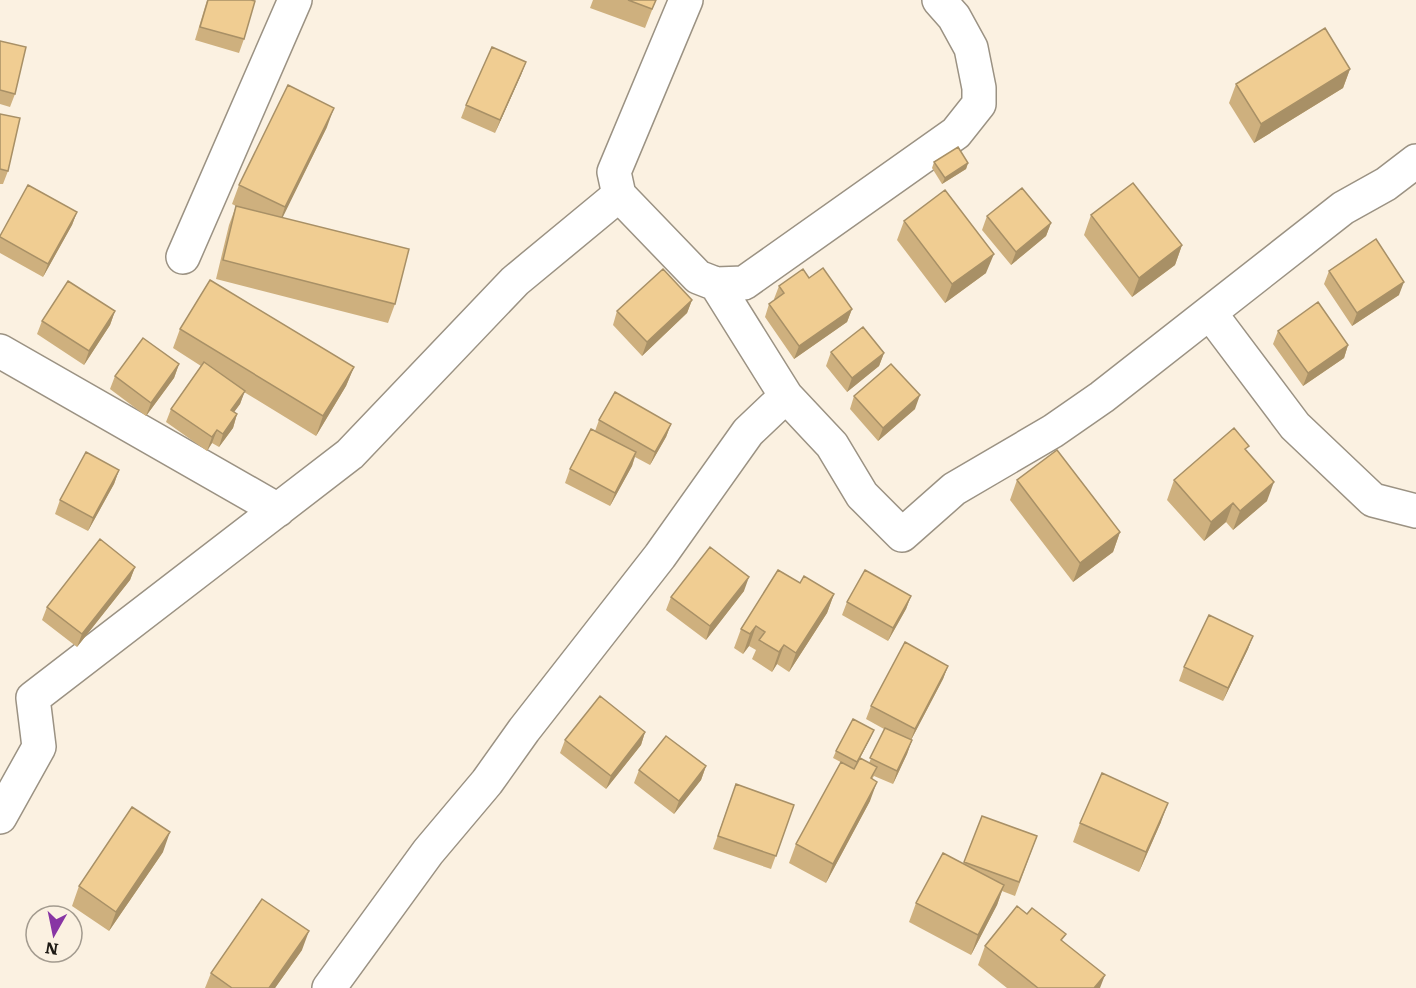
<svg xmlns="http://www.w3.org/2000/svg" width="1416" height="988" font-family="Literata,serif">
  <style>
    .lines { fill: none; stroke-linecap: round; stroke-linejoin: round }
    .minor-casing { stroke: #9b9283; stroke-width: 36 }
    .minor { stroke: #fff; stroke-width: 33 }
    .wall { fill: #ceb07e }
    .shaded-wall { fill: #a89066 }
    .building { fill: #f0cd92; stroke: #a89066; stroke-width: 1.5 }
  </style>
  <rect width="100%" height="100%" fill="#fbf1e1"/>
  <g class="lines">
    <g class="minor-casing">
      <path id="minor" d="M 686,0 L 614,172 L 619,195 L 698,277 L 716,284 L 744,283 L 956,133 L 979,104 L 979,88 L 971,48 L 954,17 L 939,0
        M 183,257 L 295,0
        M 1210,313 L 1295,426 L 1373,500 L 1416,511
        M 0,351 L 278,510
        M 786,396 L 832,445 L 862,495 L 902,535 L 954,489 L 1053,431 L 1102,397 L 1343,208 L 1386,184 L 1416,161
        M 0,817 L 39,747 L 33,698 L 350,454 L 515,281 L 619,195
        M 329,988 L 428,852 L 487,782 L 524,730 L 660,556 L 748,432 L 786,396 L 716,284"/>
    </g>
    <use href="#minor" class="minor"/>
  </g>
  <path class="wall" d="M 207,0 L 251,0 L 244,39 L 239,53 L 195,40 Z
    M 593,0 L 656,0 L 645,28 L 590,8 Z
    M 0,41 L 15,94 L 10,107 L 0,104 Z
    M 526,62 L 521,75 L 495,133 L 461,118 L 466,105 Z
    M 1350,69 L 1343,88 L 1254,143 L 1229,103 L 1236,84 Z
    M 0,114 L 8,171 L 3,184 L 0,184 Z
    M 327,127 L 282,217 L 395,304 L 388,323 L 216,279 L 229,225 L 236,206 L 232,204 L 239,185 Z
    M 934,162 L 968,163 L 966,169 L 942,184 L 932,168 Z
    M 77,212 L 72,225 L 43,277 L 0,253 L 0,236 Z
    M 1091,215 L 1182,245 L 1175,265 L 1132,297 L 1084,235 Z
    M 987,216 L 1051,223 L 1046,236 L 1011,265 L 982,230 Z
    M 904,221 L 986,273 L 945,303 L 897,240 Z
    M 1329,271 L 1399,295 L 1352,326 L 1324,284 Z
    M 809,278 L 852,309 L 847,322 L 794,359 L 765,317 L 769,304 L 775,300 L 774,299 L 779,286 Z
    M 692,300 L 687,313 L 642,356 L 613,325 L 617,311 Z
    M 115,311 L 110,325 L 84,365 L 37,334 L 42,321 Z
    M 180,329 L 354,367 L 346,386 L 316,436 L 244,392 L 240,404 L 234,412 L 237,414 L 233,428 L 219,447 L 212,443 L 207,451 L 166,422 L 171,409 L 201,366 L 173,348 Z
    M 1278,331 L 1348,345 L 1344,358 L 1303,386 L 1273,344 Z
    M 831,352 L 884,353 L 879,366 L 847,392 L 826,366 Z
    M 179,364 L 174,378 L 146,416 L 110,389 L 115,376 Z
    M 854,396 L 915,409 L 878,441 L 850,409 Z
    M 599,420 L 671,424 L 666,437 L 650,465 L 635,457 L 632,466 L 610,506 L 565,483 L 570,469 L 595,431 Z
    M 1247,451 L 1267,501 L 1233,530 L 1226,522 L 1204,541 L 1167,500 L 1174,480 Z
    M 119,470 L 114,484 L 88,531 L 55,514 L 60,500 Z
    M 1017,480 L 1120,532 L 1113,552 L 1073,582 L 1010,500 Z
    M 135,567 L 130,580 L 77,647 L 42,620 L 47,607 Z
    M 800,583 L 834,594 L 827,613 L 789,672 L 777,664 L 772,672 L 752,659 L 756,650 L 749,646 L 743,654 L 734,648 L 741,629 Z
    M 744,591 L 706,640 L 666,610 L 671,597 Z
    M 911,596 L 906,609 L 888,641 L 842,615 L 847,602 Z
    M 1253,636 L 1248,649 L 1223,701 L 1179,681 L 1184,667 Z
    M 948,666 L 943,679 L 911,740 L 912,740 L 907,754 L 893,784 L 874,776 L 872,779 L 870,801 L 826,883 L 789,863 L 796,844 L 854,769 L 869,763 L 884,729 L 866,719 L 871,706 Z
    M 645,732 L 641,745 L 606,789 L 560,753 L 565,740 Z
    M 871,737 L 854,769 L 833,758 L 836,751 Z
    M 706,766 L 701,780 L 674,814 L 634,783 L 639,770 Z
    M 736,784 L 794,805 L 771,869 L 713,849 Z
    M 982,816 L 1037,836 L 1015,896 L 1002,891 L 997,905 L 971,955 L 909,922 L 916,903 L 964,864 Z
    M 1161,822 L 1139,872 L 1073,842 L 1080,823 Z
    M 163,852 L 109,931 L 72,906 L 79,886 Z
    M 1063,942 L 1100,988 L 1007,988 L 978,965 L 985,946 Z
    M 302,950 L 275,988 L 205,988 L 211,973 Z"/>
  <path class="shaded-wall" d="M 526,62 L 521,75 L 495,133 L 500,120 Z
    M 1350,69 L 1343,88 L 1254,143 L 1261,124 Z
    M 334,108 L 327,127 L 278,227 L 285,207 Z
    M 968,163 L 966,169 L 942,184 L 945,178 Z
    M 77,212 L 72,225 L 43,277 L 48,264 Z
    M 1051,223 L 1046,236 L 1011,265 L 1016,252 Z
    M 1182,245 L 1175,265 L 1132,297 L 1139,278 Z
    M 994,254 L 986,273 L 945,303 L 952,284 Z
    M 1404,282 L 1399,295 L 1352,326 L 1357,313 Z
    M 692,300 L 687,313 L 642,356 L 647,342 Z
    M 852,309 L 847,322 L 794,359 L 799,346 Z
    M 115,311 L 110,325 L 84,365 L 89,351 Z
    M 1348,345 L 1344,358 L 1303,386 L 1308,373 Z
    M 884,353 L 879,366 L 847,392 L 852,378 Z
    M 179,364 L 174,378 L 146,416 L 151,403 Z
    M 354,367 L 346,386 L 316,436 L 323,416 Z
    M 245,391 L 240,404 L 226,423 L 231,410 Z
    M 920,395 L 915,409 L 878,441 L 883,428 Z
    M 237,414 L 233,428 L 219,447 L 223,434 Z
    M 671,424 L 666,437 L 650,465 L 655,452 Z
    M 217,430 L 212,443 L 207,451 L 212,437 Z
    M 636,452 L 632,466 L 610,506 L 615,493 Z
    M 119,470 L 114,484 L 88,531 L 93,518 Z
    M 1274,482 L 1267,501 L 1233,530 L 1240,511 Z
    M 1233,503 L 1226,522 L 1204,541 L 1211,522 Z
    M 1120,532 L 1113,552 L 1073,582 L 1080,563 Z
    M 135,567 L 130,580 L 77,647 L 82,634 Z
    M 749,577 L 744,591 L 706,640 L 710,626 Z
    M 834,594 L 827,613 L 789,672 L 796,653 Z
    M 911,596 L 906,609 L 888,641 L 893,628 Z
    M 756,626 L 749,646 L 743,654 L 750,634 Z
    M 1253,636 L 1248,649 L 1223,701 L 1228,688 Z
    M 784,645 L 777,664 L 772,672 L 779,652 Z
    M 948,666 L 943,679 L 910,742 L 915,729 Z
    M 874,730 L 871,737 L 854,769 L 857,762 Z
    M 645,732 L 641,745 L 606,789 L 611,776 Z
    M 912,740 L 907,754 L 893,784 L 897,771 Z
    M 706,766 L 701,780 L 674,814 L 679,801 Z
    M 877,782 L 870,801 L 826,883 L 833,864 Z
    M 1168,803 L 1161,822 L 1139,872 L 1146,852 Z
    M 170,832 L 163,852 L 109,931 L 116,912 Z
    M 1004,885 L 997,905 L 971,955 L 978,935 Z
    M 309,931 L 302,950 L 275,988 L 269,988 Z
    M 1105,975 L 1100,988 L 1094,988 Z"/>
  <path class="building" d="M 208,0 L 251,0 L 255,1 L 244,39 L 200,27 Z
    M 628,0 L 656,0 L 652,9 Z
    M 1325,28 L 1350,69 L 1261,124 L 1236,84 Z
    M 0,41 L 26,47 L 15,94 L 0,90 Z
    M 492,47 L 526,62 L 500,120 L 466,105 Z
    M 288,85 L 334,108 L 285,207 L 239,185 Z
    M 0,114 L 20,118 L 8,171 L 0,169 Z
    M 958,147 L 968,163 L 945,178 L 934,162 Z
    M 1133,183 L 1182,245 L 1139,278 L 1091,215 Z
    M 28,185 L 77,212 L 48,264 L 0,237 L 0,236 Z
    M 1022,188 L 1051,223 L 1016,252 L 987,216 Z
    M 945,190 L 994,254 L 952,284 L 904,221 Z
    M 236,206 L 409,249 L 395,304 L 223,260 Z
    M 1376,239 L 1404,282 L 1357,313 L 1329,271 Z
    M 823,268 L 852,309 L 799,346 L 769,304 L 784,293 L 779,286 L 803,269 L 809,278 Z
    M 663,269 L 692,300 L 647,342 L 617,311 Z
    M 210,280 L 354,367 L 323,416 L 180,329 Z
    M 68,281 L 115,311 L 89,351 L 42,321 Z
    M 1318,302 L 1348,345 L 1308,373 L 1278,331 Z
    M 863,327 L 884,353 L 852,378 L 831,352 Z
    M 143,338 L 179,364 L 151,403 L 115,376 Z
    M 204,362 L 245,391 L 231,410 L 237,414 L 223,434 L 217,430 L 212,437 L 171,409 Z
    M 891,364 L 920,395 L 883,428 L 854,396 Z
    M 615,392 L 671,424 L 655,452 L 599,420 Z
    M 1234,428 L 1249,446 L 1245,449 L 1274,482 L 1240,511 L 1233,503 L 1211,522 L 1174,480 Z
    M 591,429 L 636,452 L 615,493 L 570,469 Z
    M 1057,450 L 1120,532 L 1080,563 L 1017,480 Z
    M 86,452 L 119,470 L 93,518 L 60,500 Z
    M 100,539 L 135,567 L 82,634 L 47,607 Z
    M 710,547 L 749,577 L 710,626 L 671,597 Z
    M 778,570 L 800,583 L 804,576 L 834,594 L 796,653 L 784,645 L 779,652 L 759,640 L 765,632 L 756,626 L 750,634 L 741,629 Z
    M 865,570 L 911,596 L 893,628 L 847,602 Z
    M 1209,615 L 1253,636 L 1228,688 L 1184,667 Z
    M 905,642 L 948,666 L 915,729 L 871,706 Z
    M 600,696 L 645,732 L 611,776 L 565,740 Z
    M 853,719 L 874,730 L 857,762 L 836,751 Z
    M 885,728 L 912,740 L 897,771 L 870,758 Z
    M 666,736 L 706,766 L 679,801 L 639,770 Z
    M 860,758 L 877,767 L 871,778 L 877,782 L 833,864 L 796,844 L 841,762 L 854,769 Z
    M 1102,773 L 1168,803 L 1146,852 L 1080,823 Z
    M 736,784 L 794,805 L 776,856 L 718,836 Z
    M 132,807 L 170,832 L 116,912 L 79,886 Z
    M 982,816 L 1037,836 L 1019,882 L 964,862 Z
    M 943,853 L 1004,885 L 978,935 L 916,903 Z
    M 262,899 L 309,931 L 269,988 L 232,988 L 211,973 Z
    M 1017,906 L 1027,914 L 1032,908 L 1066,934 L 1061,940 L 1105,975 L 1094,988 L 1038,988 L 985,946 Z"/>
  <g transform="translate(54 934) rotate(189)"><circle r="28" fill="#fbf1e1" stroke="#a39b8f" stroke-width="1.5"/>
  <path d="M0-4.5L10 22L0 15L-10 22Z" fill="#8835a4"/>
  <text y="-9" font-size="16" font-weight="bold" text-anchor="middle" fill="#1e1a14">N</text>
  </g>
</svg>
